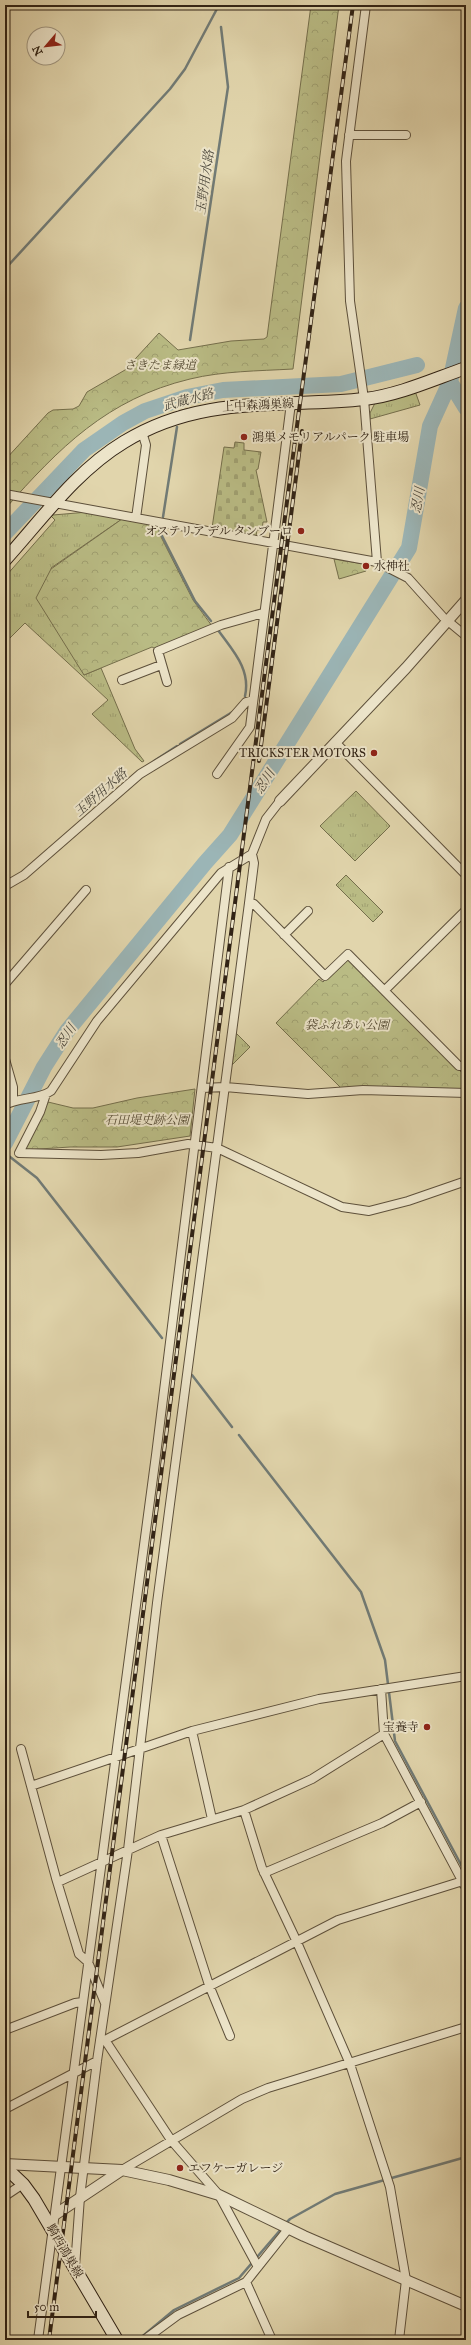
<svg xmlns="http://www.w3.org/2000/svg" width="471" height="2345" font-family="'IM FELL Great Primer','Noto Serif JP',serif">
  <style>
    .grass { fill: url(#grass-tufts); stroke: #756f4c }
    .forest { fill: url(#forest-crowns); stroke: #756f4c }
    .cemetery { fill: url(#cemetery-stones); stroke: #756f4c }
    .lines { fill: none; stroke-linecap: round; stroke-linejoin: round }
    .stream { stroke: #717b76; stroke-width: 2.5 }
    .river { stroke: #9bb5b6; stroke-width: 16 }
    .minor-casing { stroke: #5d503b; stroke-width: 10 }
    .tertiary-casing { stroke: #5d503b; stroke-width: 12 }
    .secondary-casing { stroke: #312315; stroke-width: 14 }
    .minor { stroke: #ece4c9; stroke-width: 8 }
    .tertiary { stroke: #ece4c9; stroke-width: 10 }
    .secondary { stroke: #ece4c9; stroke-width: 12 }
    .rail-casing { stroke: #312315; stroke-width: 4 }
    .rail { stroke: #ece4c9; stroke-width: 2.5; stroke-dasharray: 8; stroke-linecap: butt }
    .poi-dot { fill: #8f2418; stroke: #ece4c9; stroke-width: 1.5 }
    .labels { text-anchor: middle; stroke-width: 4; stroke-linejoin: round; paint-order: stroke }
    .park-label { font-size: 12px; font-style: italic; fill: #534931; stroke: #ece4c9 }
    .street-label { font-size: 12px; fill: #312315; stroke: #ece4c9 }
    .poi-label { font-size: 12px; fill: #312315; stroke: #ece4c9; text-anchor: start }
    .water-label { font-size: 13px; font-style: italic; fill: #4c483d; stroke: #ece4c9 }
  </style>
  <defs>
    <pattern id="grass-tufts" width="24" height="20" patternUnits="userSpaceOnUse"><rect width="24" height="20" fill="#b9bb84"/><path d="M3 7l-1-3M5 7V3M7 7l1-3M15 17l-1-3M17 17v-4M19 17l1-3" fill="none" stroke="#a0a071"/></pattern>
    <pattern id="forest-crowns" width="20" height="18" patternUnits="userSpaceOnUse"><rect width="20" height="18" fill="#b9bb84"/><path d="M2 6a3 3 0 1 1 6 0M12 15a3 3 0 1 1 6 0" fill="none" stroke="#a0a071"/></pattern>
    <pattern id="cemetery-stones" width="16" height="16" patternUnits="userSpaceOnUse"><rect width="16" height="16" fill="#b9bb84"/><path d="M2 7V4a2 2 0 0 1 4 0v3zM10 15v-3a2 2 0 0 1 4 0v3z" fill="#a0a071"/></pattern>
  </defs>
  <rect width="100%" height="100%" fill="#e1d5ac"/>
  <filter id="stains"><feTurbulence type="fractalNoise" baseFrequency=".005" numOctaves="4"/><feColorMatrix values="0 0 0 0 .2 0 0 0 0 .09 0 0 0 0 .02 0 0 0 .5 -.17"/></filter>
  <radialGradient id="worn" r=".72"><stop offset=".6" stop-color="#630" stop-opacity="0"/><stop offset="1" stop-color="#630" stop-opacity=".3"/></radialGradient>
  <path class="grass" d="M 415,391 L 420,405 L 370,419 L 370,413 L 375,403 Z
    M 88,512 L 122,519 L 51,568 L 84,675 L 101,668 L 135,749 L 144,761 L 142,762 L 92,714 L 108,700 L 25,623 L 10,638 L 5,633 L 5,577 L 55,520 L 51,516 L 53,515 Z
    M 356,791 L 390,826 L 355,861 L 320,826 Z
    M 346,875 L 383,912 L 373,922 L 336,885 Z
    M 236,1033 L 250,1047 L 232,1065 Z"/>
  <path class="forest" d="M 311,5 L 339,5 L 293,369 C 258,371 223,371 190,379 C 107,399 59,448 5,509 L 5,460 L 48,413 L 53,410 L 73,409 L 79,406 L 87,392 L 125,370 L 159,333 L 178,350 L 231,341 L 264,339 L 267,337 Z
    M 122,519 L 159,526 L 159,533 L 193,600 L 212,626 L 156,649 L 152,647 L 84,675 L 36,598 L 51,569 Z
    M 334,559 L 364,564 L 366,571 L 339,579 Z
    M 346,959 L 350,959 L 462,1073 L 466,1070 L 466,1091 L 341,1088 L 276,1023 L 319,979 L 323,982 Z
    M 195,1089 L 190,1136 L 117,1147 L 70,1147 L 24,1150 L 48,1102 L 73,1108 L 93,1108 L 137,1098 Z"/>
  <path class="cemetery" d="M 235,442 L 244,443 L 244,450 L 261,452 L 258,469 L 256,470 L 267,522 L 263,522 L 262,530 L 257,530 L 256,536 L 212,528 L 224,447 L 234,448 Z"/>
  <g class="lines">
    <path class="stream" d="M 5,269 L 170,89 L 185,69 L 219,5
      M 190,340 L 228,87 L 221,27
      M 163,517 L 177,427
      M 161,528 L 160,532 L 195,601 L 211,621
      M 218,630 C 233,651 251,669 245,696
      M 180,744 L 234,711
      M 154,761 L 177,746
      M 5,1153 L 37,1178 L 162,1338
      M 192,1375 L 232,1427
      M 239,1435 L 361,1592 L 385,1660 L 395,1741 L 466,1874
      M 285,2224 L 290,2219 L 335,2194 L 466,2157
      M 138,2340 L 174,2310 L 239,2278 L 282,2228"/>
    <path class="river" d="M 450,382 L 466,408
      M 5,533 L 84,450 L 123,423 L 145,411 L 187,397 L 223,390 L 341,384 L 417,365
      M 5,1143 L 44,1067 L 67,1031 L 205,863 L 230,835 L 409,548 L 430,426 L 450,382 L 466,308"/>
    <g class="minor-casing">
      <path id="minor" d="M 366,5 L 346,161 L 350,301 L 364,399 L 377,562
        M 349,135 L 406,135
        M 5,494 L 377,562 L 408,578 L 443,617 L 466,636
        M 136,518 L 146,445 L 142,432
        M 122,680 L 161,665
        M 167,682 L 158,651 L 221,625 L 263,613
        M 335,742 L 466,875
        M 217,774 L 250,727 L 291,403
        M 5,886 L 24,875 L 140,774 L 232,718 L 246,702 L 253,700
        M 249,903 L 254,904 L 325,976 L 348,954 L 459,1066 L 466,1066
        M 284,935 L 308,911
        M 5,984 L 86,890
        M 385,990 L 466,910
        M 5,1059 L 13,1087 L 13,1101
        M 202,1088 L 225,1087 L 308,1094 L 363,1090 L 466,1093
        M 46,1094 L 40,1112 L 19,1153 L 101,1155 L 138,1153 L 188,1144 L 217,1148 L 342,1207 L 369,1211 L 408,1201 L 466,1181
        M 5,1105 C 19,1097 38,1100 51,1091 L 97,1021 L 221,873 L 252,854 L 266,819 L 280,801
        M 192,1731 L 212,1819
        M 384,1734 L 466,1888
        M 21,1749 L 56,1878 L 79,1954 L 88,1962 L 105,2003
        M 31,1786 L 192,1731 L 319,1699 L 466,1676
        M 244,1810 L 262,1868 L 296,1940 L 350,2064 L 390,2187 L 406,2280 L 399,2340
        M 161,1835 L 209,1985 L 230,2036
        M 264,1873 L 382,1823 L 421,1802
        M 58,1882 L 161,1835 L 244,1810 L 312,1779 L 384,1734 L 381,1689
        M 5,2030 L 75,2003 L 83,2002
        M 100,2040 L 105,2040 L 338,1920 L 466,1880
        M 105,2040 L 171,2140 L 219,2195 L 258,2267
        M 5,2109 L 97,2061
        M 122,2170 L 242,2099 L 268,2088 L 466,2027
        M 5,2196 L 23,2184
        M 75,2267 L 80,2197 L 97,2061 L 128,1850 L 157,1603 L 249,903 L 254,863 L 252,854
        M 246,2282 L 272,2340
        M 38,2340 L 156,1455 L 229,867
        M 144,2340 L 178,2315 L 246,2282 L 289,2228"/>
    </g>
    <g class="tertiary-casing">
      <path id="tertiary" d="M 280,801 L 406,668 L 466,600
        M 5,2164 L 122,2170 L 169,2180 L 219,2195 L 304,2236 L 466,2306
        M 56,2214 L 122,2170"/>
    </g>
    <g class="secondary-casing">
      <path id="secondary" d="M 5,560 C 42,519 76,471 124,442 C 202,394 280,408 365,399 C 399,395 434,379 466,368
        M 5,2167 L 23,2184 L 34,2199 L 117,2340"/>
    </g>
    <use href="#minor" class="minor"/>
    <use href="#tertiary" class="tertiary"/>
    <use href="#secondary" class="secondary"/>
    <g class="rail-casing">
      <path id="rail" d="M 259,761 L 302,431
        M 49,2340 L 289,486 L 353,5"/>
    </g>
    <use href="#rail" class="rail"/>
  </g>
  <g class="poi-dot">
    <circle cx="244" cy="437" r="4"/>
    <circle cx="301" cy="531" r="4"/>
    <circle cx="366" cy="566" r="4"/>
    <circle cx="374" cy="753" r="4"/>
    <circle cx="427" cy="1727" r="4"/>
    <circle cx="180" cy="2168" r="4"/>
  </g>
  <g class="labels">
    <g class="park-label">
      <text x="160" y="369">さきたま緑道</text>
      <text x="347" y="1029">袋ふれあい公園</text>
      <text x="147" y="1124">石田堤史跡公園</text>
    </g>
    <g class="street-label">
      <text transform="translate(258 405) rotate(-3)" y="4">上中森鴻巣線</text>
      <text transform="translate(65 2251) rotate(60)" y="4">騎西鴻巣線</text>
    </g>
    <g class="poi-label">
      <text x="252" y="441">鴻巣メモリアルパーク 駐車場</text>
      <text x="293" y="535" text-anchor="end">オステリア デル タンブーロ</text>
      <text x="374" y="570">水神社</text>
      <text x="366" y="757" text-anchor="end">TRICKSTER MOTORS</text>
      <text x="419" y="1731" text-anchor="end">宝養寺</text>
      <text x="188" y="2172">エフケーガレージ</text>
    </g>
    <g class="water-label">
      <text transform="translate(204 182) rotate(-82)" y="5">玉野用水路</text>
      <text transform="translate(188 399) rotate(-15)" y="5">武蔵水路</text>
      <text transform="translate(417 500) rotate(-80)" y="5">忍川</text>
      <text transform="translate(264 781) rotate(-58)" y="5">忍川</text>
      <text transform="translate(100 792) rotate(-41)" y="5">玉野用水路</text>
      <text transform="translate(65 1036) rotate(-55)" y="5">忍川</text>
    </g>
  </g>
  <rect width="471" height="2345" fill="none" stroke="#e1d5ac" stroke-width="20"/>
  <rect x="6" y="6" width="459" height="2333" fill="none" stroke="#312315" stroke-width="2"/>
  <rect x="10" y="10" width="451" height="2325" fill="none" stroke="#312315"/>
  <g transform="translate(46 46) rotate(242)"><circle r="19" fill="#ece4c9" stroke="#a19781"/>
  <path d="M0-3L7 15L0 10L-7 15Z" fill="#8f2418"/>
  <text y="-6" font-size="11" font-weight="bold" text-anchor="middle" fill="#312315">N</text>
  </g>
  <path d="M28 2311v6h68v-6" fill="none" stroke="#312315" stroke-width="2"/>
  <text x="34" y="2311" font-size="12" fill="#312315" stroke="#ece4c9" stroke-width="3" paint-order="stroke">50 m</text>
  <rect width="100%" height="100%" filter="url(#stains)"/>
  <rect width="100%" height="100%" fill="url(#worn)"/>
</svg>
